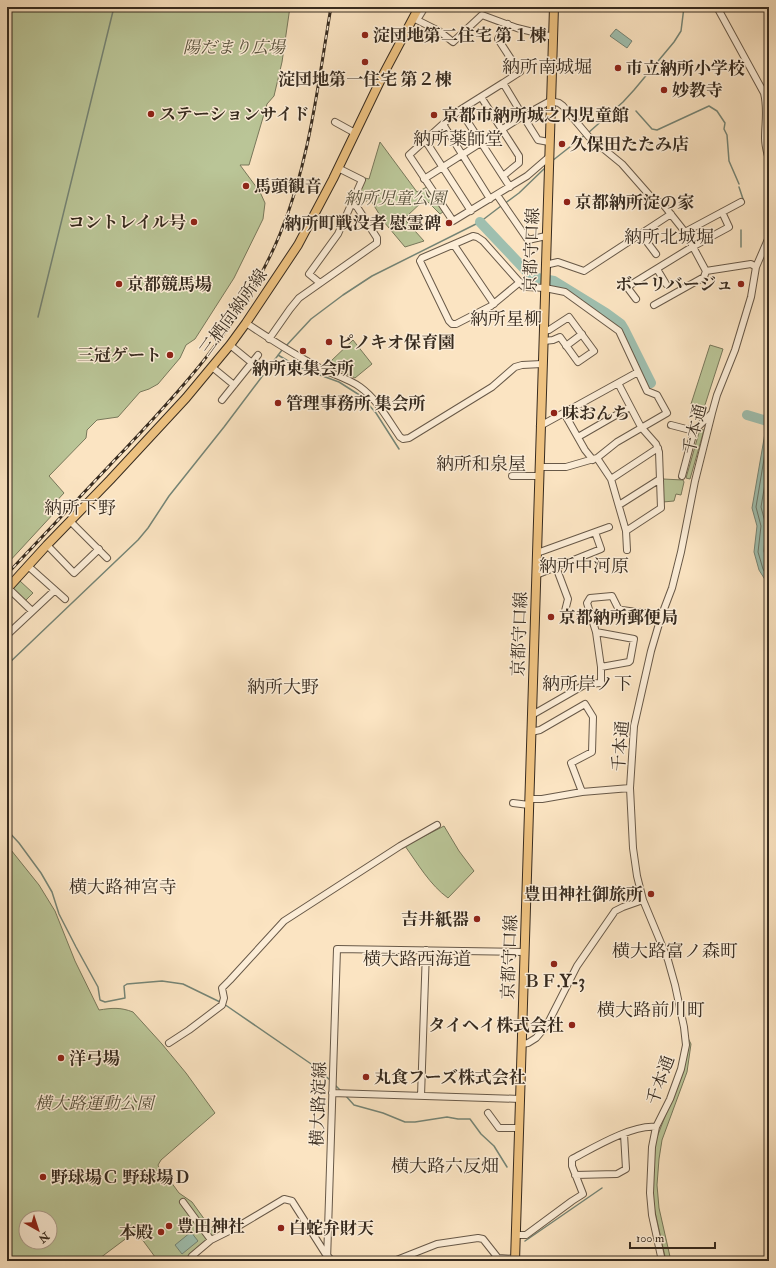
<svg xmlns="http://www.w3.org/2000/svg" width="776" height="1268" font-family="'IM FELL Double Pica','Noto Serif JP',serif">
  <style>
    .green { fill: #bac597; stroke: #78785b; fill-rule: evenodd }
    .water { fill: #9fbfaf; stroke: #758475 }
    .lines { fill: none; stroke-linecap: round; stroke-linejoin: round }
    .shore { stroke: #6b7567; stroke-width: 1 }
    .stream { stroke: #758475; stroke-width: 1.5 }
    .river { stroke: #9fbfaf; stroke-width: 10 }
    .minor-casing { stroke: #685948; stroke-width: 8 }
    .major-casing { stroke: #372b1f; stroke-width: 10 }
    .minor { stroke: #fcedd7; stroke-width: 6 }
    .major { stroke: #eec281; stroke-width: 8 }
    .rail-casing { stroke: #372b1f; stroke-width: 3 }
    .rail { stroke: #fcedd7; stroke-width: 1.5; stroke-dasharray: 4.5; stroke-linecap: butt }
    .poi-dot { fill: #8f2418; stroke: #fcedd7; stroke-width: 1.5 }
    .labels { text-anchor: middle; stroke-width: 3; stroke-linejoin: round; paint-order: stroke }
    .poi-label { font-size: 17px; font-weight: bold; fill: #372b1f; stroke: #fcedd7; text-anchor: start }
    .park-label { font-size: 17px; font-style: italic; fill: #58523d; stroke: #fcedd7 }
    .street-label { font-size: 17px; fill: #372b1f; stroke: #fcedd7 }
    .neighbourhood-label { font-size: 18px; fill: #372b1f; stroke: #fcedd7 }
  </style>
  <rect width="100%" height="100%" fill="#fbe4c2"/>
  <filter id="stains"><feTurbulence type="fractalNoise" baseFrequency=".005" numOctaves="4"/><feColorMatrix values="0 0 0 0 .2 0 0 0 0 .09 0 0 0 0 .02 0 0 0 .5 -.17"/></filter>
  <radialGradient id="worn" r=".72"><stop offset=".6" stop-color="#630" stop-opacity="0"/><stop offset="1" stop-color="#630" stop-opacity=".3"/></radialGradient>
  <path class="green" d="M 7,7 L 290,7 L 282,62 L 274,96 L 267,104 L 249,165 L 240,165 L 260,192 L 265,203 L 263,219 L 234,278 L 195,339 L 186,345 L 180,358 L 158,384 L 149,389 L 140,392 L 118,417 L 97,420 L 87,430 L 86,438 L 49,476 L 64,493 L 50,508 L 55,512 L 7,564 Z
    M 380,142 L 417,192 L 427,187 L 443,212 L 440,214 L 425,199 L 406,217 L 406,221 L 424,241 L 405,247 L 384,222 L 370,199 L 358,206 L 357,205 L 356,200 L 365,178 L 369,179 Z
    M 353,340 L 372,364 L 355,378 L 331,366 L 331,361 Z
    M 710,345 L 723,349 L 704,408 L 691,404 Z
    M 700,429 L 704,430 L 690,479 L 686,478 Z
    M 663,479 L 683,480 L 684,482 L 681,495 L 676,494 L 674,501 L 663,502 Z
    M 20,581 L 33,593 L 24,602 L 11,590 Z
    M 444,826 L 459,851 L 474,871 L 448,898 C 430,885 418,864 405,846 Z
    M 7,845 L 39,885 L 55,911 L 75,961 L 99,1010 C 112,1008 120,1007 133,1012 L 162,1044 L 186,1073 L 215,1113 L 161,1160 L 158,1165 L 161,1173 L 171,1182 L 179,1193 L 192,1202 L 215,1234 L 187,1261 L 158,1261 L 136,1231 L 96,1261 L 7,1261 ZM 26,1218 L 50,1218 L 50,1242 L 26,1242 Z
    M 687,1036 L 691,1044 L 687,1072 L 662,1140 L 659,1159 L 657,1185 L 659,1208 L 671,1261 L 666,1261 L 654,1207 L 652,1185 L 654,1145 L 683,1070 Z"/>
  <path class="water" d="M 616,29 L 632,41 L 627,48 L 610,36 Z
    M 769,410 L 769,586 L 759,570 L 754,552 L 757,526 L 752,508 Z
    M 191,1232 L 198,1241 L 182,1254 L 175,1245 Z"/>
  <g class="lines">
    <path class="shore" d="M 769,429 L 756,507 L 761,526 L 758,552 L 763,569 L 769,579
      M 769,460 L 761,507 L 766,526 L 764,551 L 769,570"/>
    <path class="stream" d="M 636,111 L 652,129 L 657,130 L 709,106 L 717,111 L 725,123 L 724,129 L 727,135 L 729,161 L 739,184
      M 588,133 L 623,102 L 634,90 L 674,42 L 681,31 L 684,7
      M 552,161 L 585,135
      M 739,187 L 743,199
      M 504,204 L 519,193 L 546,167
      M 741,230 L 741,247
      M 38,317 L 114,7
      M 285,347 L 311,319 L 343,295 L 372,276 L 480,222 L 501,206
      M 278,355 L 298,367 L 339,382 L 361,396 L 376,413 L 399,449
      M 7,665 L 138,540 L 148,528 L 169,496 L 224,427 L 282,350
      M 7,830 L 19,843 L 41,873 L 52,892 L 59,914 L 76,947 L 98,987 L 100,1000 L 105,1002 L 125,998 L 124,986 L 127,984 L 162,981 L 183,984 L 220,1002
      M 224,1004 L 317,1068 L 331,1081
      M 335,1085 L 341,1091
      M 345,1095 L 354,1105 L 383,1113 L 405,1122 L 415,1122 L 447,1117 L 458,1119 L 470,1119 L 481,1134 L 494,1146 L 507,1167
      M 525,1241 L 602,1188"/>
    <path class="river" d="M 480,222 L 532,277 L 554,281 L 606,313 L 621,324 L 624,329 L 651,383
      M 747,415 L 767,421 L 769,420"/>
    <g class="minor-casing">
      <path id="minor" d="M 717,7 L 764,93 C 768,109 765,123 765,138 C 765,145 767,153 769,160
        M 413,18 L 439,31 L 453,42 L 482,15 L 517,28 L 553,37
        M 417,20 L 425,7
        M 508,24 L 498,39 L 511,59
        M 503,83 L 520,72
        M 481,97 L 519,156 L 519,163 L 503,176
        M 460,110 L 510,187
        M 335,122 L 355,133
        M 443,124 L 490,199
        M 425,140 L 471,211
        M 549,157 L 527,176 L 453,221 L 409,155 L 443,124 L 460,110 L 503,83 L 523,116 L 550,101 L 559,103 L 563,106 L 589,137 L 622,164 L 651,197 L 662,203 L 685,232 L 706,271 L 751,264 L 756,267
        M 424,179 L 523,116 L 538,140 L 549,142
        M 497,195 L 528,240 L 546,236
        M 685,232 L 741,202
        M 641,234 L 656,254
        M 454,245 L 494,304
        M 545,265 L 558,262 L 584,271 L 671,214
        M 657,269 L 666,284
        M 520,282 L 491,306 L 456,324 L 452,324 L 449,321 L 420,261 L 422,258 L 473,236 L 477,237 L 483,241 L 523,286 L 527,287 L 545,288 L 565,292 L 619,331 L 647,391 L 657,395 L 667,413 L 617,442 L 597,458 L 566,467 L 539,467
        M 320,283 L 309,274 L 338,234 L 362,180 L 338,168
        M 636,299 L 627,287 L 692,247 L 729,227 L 722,212
        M 654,305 L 704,277 L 706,271
        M 246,323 C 270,339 296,356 322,369 C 335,375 349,379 360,387 C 378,400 388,420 400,437 L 403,439 L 409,438 L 492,387 L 515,367 L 522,365 L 542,364
        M 543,331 L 549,330 L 569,317 L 594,351 L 578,362 L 560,337 L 553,340 L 544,341
        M 269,339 L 290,309 L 299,298 L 377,243 L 377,238 L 357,207 L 352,204
        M 230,345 L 252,363
        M 566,346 L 582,334
        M 212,367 L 234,385
        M 618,383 L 638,372
        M 222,400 L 258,355
        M 564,413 L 585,450 L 593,460
        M 671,425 L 694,431
        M 540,426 L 618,383 L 641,427 L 656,444 L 659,452 L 661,508 L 626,531 L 611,479 L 597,458
        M 578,437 L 630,407
        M 512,476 L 539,476
        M 682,476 L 694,431 L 711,414
        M 611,479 L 658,448
        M 619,505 L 660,479
        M 70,521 L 107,558
        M 626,531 L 627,550
        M 47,545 L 74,573 L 99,549
        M 537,553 L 609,527
        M 28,566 L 65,599
        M 556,567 L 568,599 L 565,611
        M 536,575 L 601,549 L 595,532
        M 8,588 L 32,611
        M 596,632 L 634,639 L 630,661 L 629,662 L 601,667
        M 7,635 L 55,590
        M 532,715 L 586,684 L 601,683 L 601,667 L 596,632 L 587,603 L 590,598 L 612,596 L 618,608 L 622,610 L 658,615 L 661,617
        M 531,732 L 540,730 L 585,704 L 593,717 L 592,752 L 571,763 L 582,792
        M 529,799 L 542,799 L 582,792 L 630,788
        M 513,803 L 529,805
        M 169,1043 L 189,1030 L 222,1005 L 224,998 L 222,988 L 230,980 L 284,921 L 400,846 L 437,825
        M 522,1044 L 528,1043 L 536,1038 L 547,1025 L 577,966 L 615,911 L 623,907 L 643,900
        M 332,1093 L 520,1099
        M 421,1096 L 426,950
        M 488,1113 L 499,1128 L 519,1128
        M 575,1175 L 617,1174 L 626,1169 L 624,1134
        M 183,1202 L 211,1240 L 237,1227 L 284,1199 L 292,1201 L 325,1253 L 332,1261
        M 516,1235 L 526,1235 L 572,1201 L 583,1194 L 572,1166 L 572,1159 C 593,1148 633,1124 656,1127
        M 189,1261 L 192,1256 L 211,1240
        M 327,1261 L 337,949 L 525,952
        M 394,1261 L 437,1244 L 478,1238 L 483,1239 L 498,1258 L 515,1259
        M 662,1261 L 652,1215 L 650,1193 L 652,1147 L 656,1127 L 670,1099 L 681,1069 L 686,1045 L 684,1027 L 675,985 L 668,960 L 643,900 L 637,876 L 633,848 L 630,788 L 634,726 L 651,651 L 661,617 L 672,588 L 681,552 L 695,481 L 712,413 L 717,395 L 735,350 L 751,297 L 756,267 L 769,237"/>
    </g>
    <g class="major-casing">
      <path id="major" d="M 7,589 L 47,545 L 110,480 L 186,398 L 230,345 L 246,323 L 298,245 L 333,179 L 384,73 L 419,7
        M 515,1261 L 554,7"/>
    </g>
    <use href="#minor" class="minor"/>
    <use href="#major" class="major"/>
    <g class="rail-casing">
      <path id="rail" d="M 7,574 C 41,538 75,502 109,466 C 177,395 242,326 280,234 C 310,161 318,83 331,7"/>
    </g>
    <use href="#rail" class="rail"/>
  </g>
  <g class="poi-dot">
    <circle cx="365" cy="35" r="4"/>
    <circle cx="365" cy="62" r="4"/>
    <circle cx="618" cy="68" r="4"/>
    <circle cx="664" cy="90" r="4"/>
    <circle cx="151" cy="114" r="4"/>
    <circle cx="434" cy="115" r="4"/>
    <circle cx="562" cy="144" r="4"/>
    <circle cx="246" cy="186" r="4"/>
    <circle cx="567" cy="202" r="4"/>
    <circle cx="194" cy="222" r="4"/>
    <circle cx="449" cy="223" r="4"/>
    <circle cx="119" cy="284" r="4"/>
    <circle cx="741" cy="284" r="4"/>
    <circle cx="329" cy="342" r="4"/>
    <circle cx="303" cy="351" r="4"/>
    <circle cx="170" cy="355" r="4"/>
    <circle cx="278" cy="403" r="4"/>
    <circle cx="554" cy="413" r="4"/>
    <circle cx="551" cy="617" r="4"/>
    <circle cx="651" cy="894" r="4"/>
    <circle cx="477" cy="919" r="4"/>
    <circle cx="554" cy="964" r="4"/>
    <circle cx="572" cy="1025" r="4"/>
    <circle cx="61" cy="1058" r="4"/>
    <circle cx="366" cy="1077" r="4"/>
    <circle cx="43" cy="1177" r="4"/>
    <circle cx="169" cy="1226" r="4"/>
    <circle cx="281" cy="1228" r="4"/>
    <circle cx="161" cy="1232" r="4"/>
  </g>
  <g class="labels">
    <g class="poi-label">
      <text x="373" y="41">淀団地第二住宅 第１棟</text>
      <text x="626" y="74">市立納所小学校</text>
      <text x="365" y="85" text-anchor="middle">淀団地第一住宅 第２棟</text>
      <text x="672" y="96">妙教寺</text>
      <text x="159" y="120">ステーションサイド</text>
      <text x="442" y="121">京都市納所城之内児童館</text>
      <text x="570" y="150">久保田たたみ店</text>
      <text x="254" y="192">馬頭観音</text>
      <text x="575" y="208">京都納所淀の家</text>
      <text x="186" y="228" text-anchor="end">コントレイル号</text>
      <text x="441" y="229" text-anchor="end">納所町戦没者 慰霊碑</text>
      <text x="127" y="290">京都競馬場</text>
      <text x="733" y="290" text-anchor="end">ボーリバージュ</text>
      <text x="337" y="348">ピノキオ保育園</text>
      <text x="162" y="361" text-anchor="end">三冠ゲート</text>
      <text x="303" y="374" text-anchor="middle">納所東集会所</text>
      <text x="286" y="409">管理事務所 集会所</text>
      <text x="562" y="419">味おんち</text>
      <text x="559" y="623">京都納所郵便局</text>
      <text x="643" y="900" text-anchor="end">豊田神社御旅所</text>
      <text x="469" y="925" text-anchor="end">吉井紙器</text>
      <text x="554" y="987" text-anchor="middle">ＢＦ.Y-3</text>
      <text x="564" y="1031" text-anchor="end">タイヘイ株式会社</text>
      <text x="69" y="1064">洋弓場</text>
      <text x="374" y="1083">丸食フーズ株式会社</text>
      <text x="51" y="1183">野球場Ｃ 野球場Ｄ</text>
      <text x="177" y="1232">豊田神社</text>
      <text x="289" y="1234">白蛇弁財天</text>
      <text x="153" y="1238" text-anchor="end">本殿</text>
    </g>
    <g class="park-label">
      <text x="234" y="53">陽だまり広場</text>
      <text x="395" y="204">納所児童公園</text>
      <text x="94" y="1109">横大路運動公園</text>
    </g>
    <g class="street-label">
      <text transform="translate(531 250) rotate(-88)" y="6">京都守口線</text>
      <text transform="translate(233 312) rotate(-54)" y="6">三栖向納所線</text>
      <text transform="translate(694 429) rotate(-76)" y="6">千本通</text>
      <text transform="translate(519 634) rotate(-88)" y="6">京都守口線</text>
      <text transform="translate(620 746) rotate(-85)" y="6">千本通</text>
      <text transform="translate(509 957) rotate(-88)" y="6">京都守口線</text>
      <text transform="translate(660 1080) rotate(-70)" y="6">千本通</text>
      <text transform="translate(318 1104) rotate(-88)" y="6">横大路淀線</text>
    </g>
    <g class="neighbourhood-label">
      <text x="547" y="73">納所南城堀</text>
      <text x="458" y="145">納所薬師堂</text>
      <text x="669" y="243">納所北城堀</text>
      <text x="506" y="325">納所星柳</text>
      <text x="481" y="470">納所和泉屋</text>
      <text x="80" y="514">納所下野</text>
      <text x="584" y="572">納所中河原</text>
      <text x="587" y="690">納所岸ノ下</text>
      <text x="283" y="693">納所大野</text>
      <text x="123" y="893">横大路神宮寺</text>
      <text x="675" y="957">横大路富ノ森町</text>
      <text x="417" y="965">横大路西海道</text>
      <text x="651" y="1016">横大路前川町</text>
      <text x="445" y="1172">横大路六反畑</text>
    </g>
  </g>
  <rect width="776" height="1268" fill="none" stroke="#fbe4c2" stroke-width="24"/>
  <rect x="8" y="8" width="760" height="1252" fill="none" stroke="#372b1f" stroke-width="2"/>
  <rect x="12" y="12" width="752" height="1244" fill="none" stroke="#372b1f"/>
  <g transform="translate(38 1230) rotate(141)"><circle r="19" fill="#fcedd7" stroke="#ad9f8d"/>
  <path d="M0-3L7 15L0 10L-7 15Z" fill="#8f2418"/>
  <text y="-6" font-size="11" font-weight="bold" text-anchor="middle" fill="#372b1f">N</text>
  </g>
  <path d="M630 1242v6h85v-6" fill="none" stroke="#372b1f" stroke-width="2"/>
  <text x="636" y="1242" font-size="12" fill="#372b1f" stroke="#fcedd7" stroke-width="3" paint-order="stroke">100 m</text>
  <rect width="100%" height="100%" filter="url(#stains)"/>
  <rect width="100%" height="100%" fill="url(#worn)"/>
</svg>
